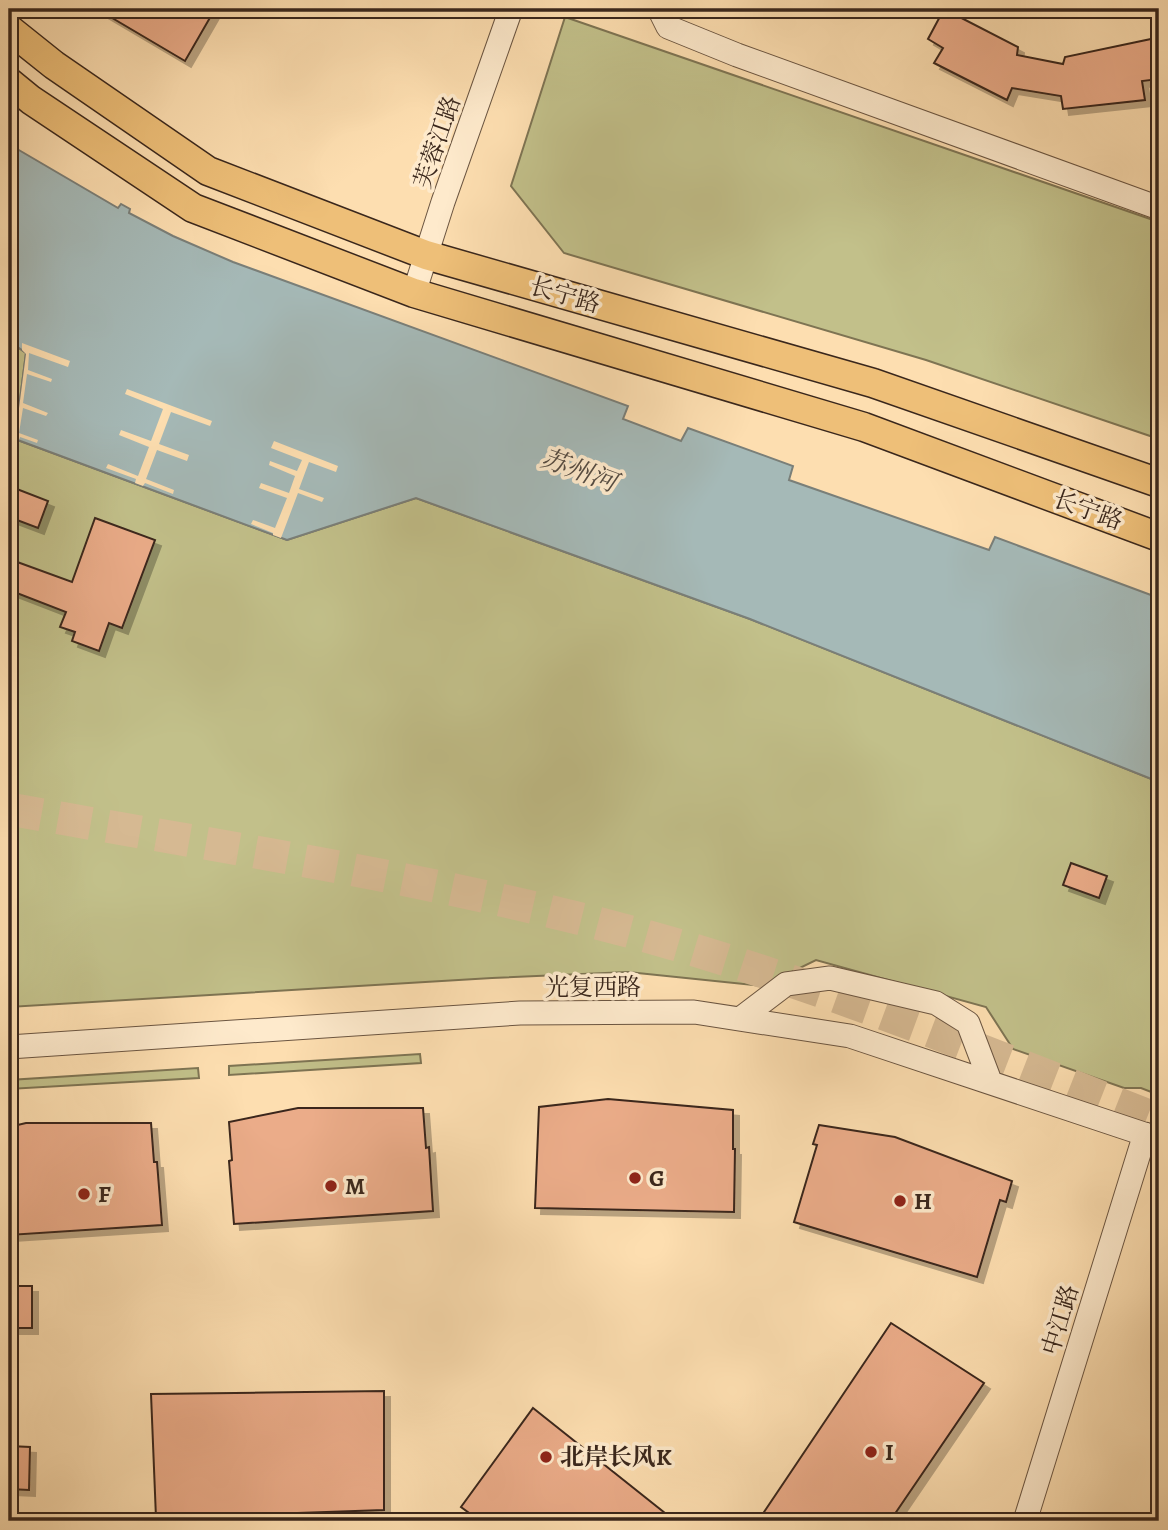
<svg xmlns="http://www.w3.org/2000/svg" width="1168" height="1530" font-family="Alegreya,'Noto Serif SC',serif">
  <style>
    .green { fill: #c2c08a; stroke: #7e7453; stroke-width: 2 }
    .water { fill: #a5b9b7; stroke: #7a7f79; stroke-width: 2 }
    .pier { fill: #fddeb0 }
    .building { fill: #ebac89; stroke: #3a271c; stroke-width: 2; filter: url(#shadow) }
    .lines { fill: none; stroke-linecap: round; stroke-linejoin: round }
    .highway-tunnel { stroke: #d6b992; stroke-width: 33; stroke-dasharray: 33 17; stroke-linecap: butt }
    .minor-casing { stroke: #6b5541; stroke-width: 25 }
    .major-casing { stroke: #3a271c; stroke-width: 31 }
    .minor { stroke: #feeacc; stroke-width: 23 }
    .major { stroke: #eebf78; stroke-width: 28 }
    .poi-dot { fill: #8f2418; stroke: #feeacc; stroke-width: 2.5 }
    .labels { text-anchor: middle; stroke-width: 7; stroke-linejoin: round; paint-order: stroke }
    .street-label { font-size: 24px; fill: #3a271c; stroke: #feeacc }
    .poi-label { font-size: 24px; font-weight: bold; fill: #3a271c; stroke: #feeacc; text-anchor: start }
    .water-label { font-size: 26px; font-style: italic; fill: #554c43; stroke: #feeacc }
  </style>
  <defs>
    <filter id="shadow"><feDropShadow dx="6" dy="6" stdDeviation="0" flood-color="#0004"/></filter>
  </defs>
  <rect width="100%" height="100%" fill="#fddeb0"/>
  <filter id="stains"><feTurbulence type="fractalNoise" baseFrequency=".00286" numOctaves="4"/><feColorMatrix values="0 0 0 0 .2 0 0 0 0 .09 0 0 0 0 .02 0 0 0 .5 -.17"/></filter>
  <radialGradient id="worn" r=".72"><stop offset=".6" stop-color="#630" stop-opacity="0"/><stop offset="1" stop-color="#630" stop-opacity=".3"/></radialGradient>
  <path class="green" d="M 565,17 L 1159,222 L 1159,439 L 926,360 L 564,253 L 511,186 Z
    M 9,341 L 26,353 L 15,439 L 287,540 L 416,498 L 750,619 L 1159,782 L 1159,1095 L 1141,1088 L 1124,1088 L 1013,1049 L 986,1007 L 816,960 L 763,986 L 628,972 L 492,978 L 9,1007 Z
    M 420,1054 L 421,1063 L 229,1075 L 229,1066 Z
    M 198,1068 L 199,1078 L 9,1089 L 9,1080 Z"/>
  <path class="water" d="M 12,146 L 118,208 L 121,204 L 130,209 L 129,213 L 173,236 L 233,262 L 628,406 L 623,419 L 681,441 L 688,428 L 793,466 L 789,480 L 989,550 L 995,537 L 1159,598 L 1159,782 L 750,619 L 416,498 L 287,540 L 15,439 L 26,353 L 9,341 L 9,150 Z"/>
  <path class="pier" d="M 22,343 L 70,361 L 68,367 L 29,353 L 28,370 L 52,379 L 51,382 L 27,374 L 23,403 L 48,413 L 46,416 L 23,408 L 19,433 L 38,440 L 37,443 L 20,437 L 19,440 L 15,439 L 26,354 L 22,350 Z
    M 127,389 L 212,421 L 210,426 L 171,412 L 159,444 L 189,455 L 187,461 L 157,450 L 146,479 L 174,490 L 173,494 L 145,483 L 143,486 L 135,483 L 136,479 L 106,468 L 108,464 L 138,476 L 149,447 L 119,435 L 121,430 L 151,441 L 163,409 L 125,394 Z
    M 274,441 L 338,466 L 336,472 L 309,462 L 299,489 L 324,498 L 322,502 L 298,493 L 281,538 L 273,535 L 273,533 L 251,524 L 253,520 L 275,528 L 287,498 L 259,488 L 261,483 L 289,493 L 295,476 L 269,465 L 270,461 L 297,471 L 302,460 L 271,448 Z"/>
  <path class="building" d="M 97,9 L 215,9 L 185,61 Z
    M 944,9 L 1018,47 L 1017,55 L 1063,64 L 1065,57 L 1151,39 L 1159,79 L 1142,81 L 1145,100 L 1063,109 L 1061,96 L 1012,88 L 1007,100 L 934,63 L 943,48 L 928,39 Z
    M 9,486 L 48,501 L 38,528 L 9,517 Z
    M 95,518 L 155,540 L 122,628 L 109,623 L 99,651 L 72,641 L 75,632 L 60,627 L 66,612 L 9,590 L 9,559 L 72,582 Z
    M 1071,863 L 1107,876 L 1099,898 L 1063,885 Z
    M 608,1099 L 733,1110 L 733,1149 L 735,1149 L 734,1212 L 535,1208 L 539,1107 Z
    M 298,1108 L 423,1108 L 426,1148 L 429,1147 L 433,1211 L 234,1224 L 229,1161 L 232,1160 L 229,1122 Z
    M 26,1123 L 151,1123 L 154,1162 L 157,1162 L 162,1225 L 9,1235 L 9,1127 Z
    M 819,1125 L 895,1137 L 1012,1181 L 1006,1202 L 1000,1200 L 977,1277 L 794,1222 L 817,1145 L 813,1144 Z
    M 9,1286 L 32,1286 L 32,1328 L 9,1328 Z
    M 891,1323 L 984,1383 L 890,1521 L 758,1521 Z
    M 384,1391 L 384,1510 L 156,1518 L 151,1394 Z
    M 533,1408 L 675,1521 L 480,1521 L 461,1507 Z
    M 9,1446 L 30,1447 L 29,1490 L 9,1489 Z"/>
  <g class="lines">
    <path class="highway-tunnel" d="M 9,809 C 204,844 400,873 593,922 C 787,971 973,1047 1159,1120"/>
    <g class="minor-casing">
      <path id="minor" d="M 659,9 L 668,27 L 737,55 L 1159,208
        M 414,293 L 443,202 L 511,9
        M 740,1019 L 786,984 L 830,978 L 936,1003 L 968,1023 L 990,1081
        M 9,1047 L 520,1013 L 694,1012 L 850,1036 L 1159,1139
        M 1025,1521 L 1145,1134"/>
    </g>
    <g class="major-casing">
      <path id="major" d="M 9,29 L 54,65 L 208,171 L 426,255 L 873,383 L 1159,483
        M 9,82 L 31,100 L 193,208 L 414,293 L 864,427 L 1159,537"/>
    </g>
    <use href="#minor" class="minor"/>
    <use href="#major" class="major"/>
  </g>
  <g class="poi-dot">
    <circle cx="635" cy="1178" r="7"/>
    <circle cx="331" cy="1186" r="7"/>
    <circle cx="84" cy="1194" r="7"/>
    <circle cx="900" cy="1201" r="7"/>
    <circle cx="871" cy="1452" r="7"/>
    <circle cx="546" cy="1457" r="7"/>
  </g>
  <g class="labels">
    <g class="street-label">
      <text transform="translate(437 142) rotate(-71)" y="8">芙蓉江路</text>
      <text transform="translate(565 295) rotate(16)" y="8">长宁路</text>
      <text transform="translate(1088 510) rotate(20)" y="8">长宁路</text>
      <text x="593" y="995">光复西路</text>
      <text transform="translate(1060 1320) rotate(-73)" y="8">中江路</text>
    </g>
    <g class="poi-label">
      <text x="649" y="1186">G</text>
      <text x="345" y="1194">M</text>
      <text x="98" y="1202">F</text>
      <text x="914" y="1209">H</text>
      <text x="885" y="1460">I</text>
      <text x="560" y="1465">北岸长风K</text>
    </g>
    <g class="water-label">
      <text transform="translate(579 470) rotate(20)" y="9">苏州河</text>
    </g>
  </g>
  <rect width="1168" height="1530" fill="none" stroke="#fddeb0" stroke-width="35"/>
  <rect x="10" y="10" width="1147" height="1509" fill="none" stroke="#3a271c" stroke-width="3.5"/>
  <rect x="18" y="18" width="1133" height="1495" fill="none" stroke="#3a271c" stroke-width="2"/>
  <rect width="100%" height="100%" filter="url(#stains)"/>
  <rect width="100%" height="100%" fill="url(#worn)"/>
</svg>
